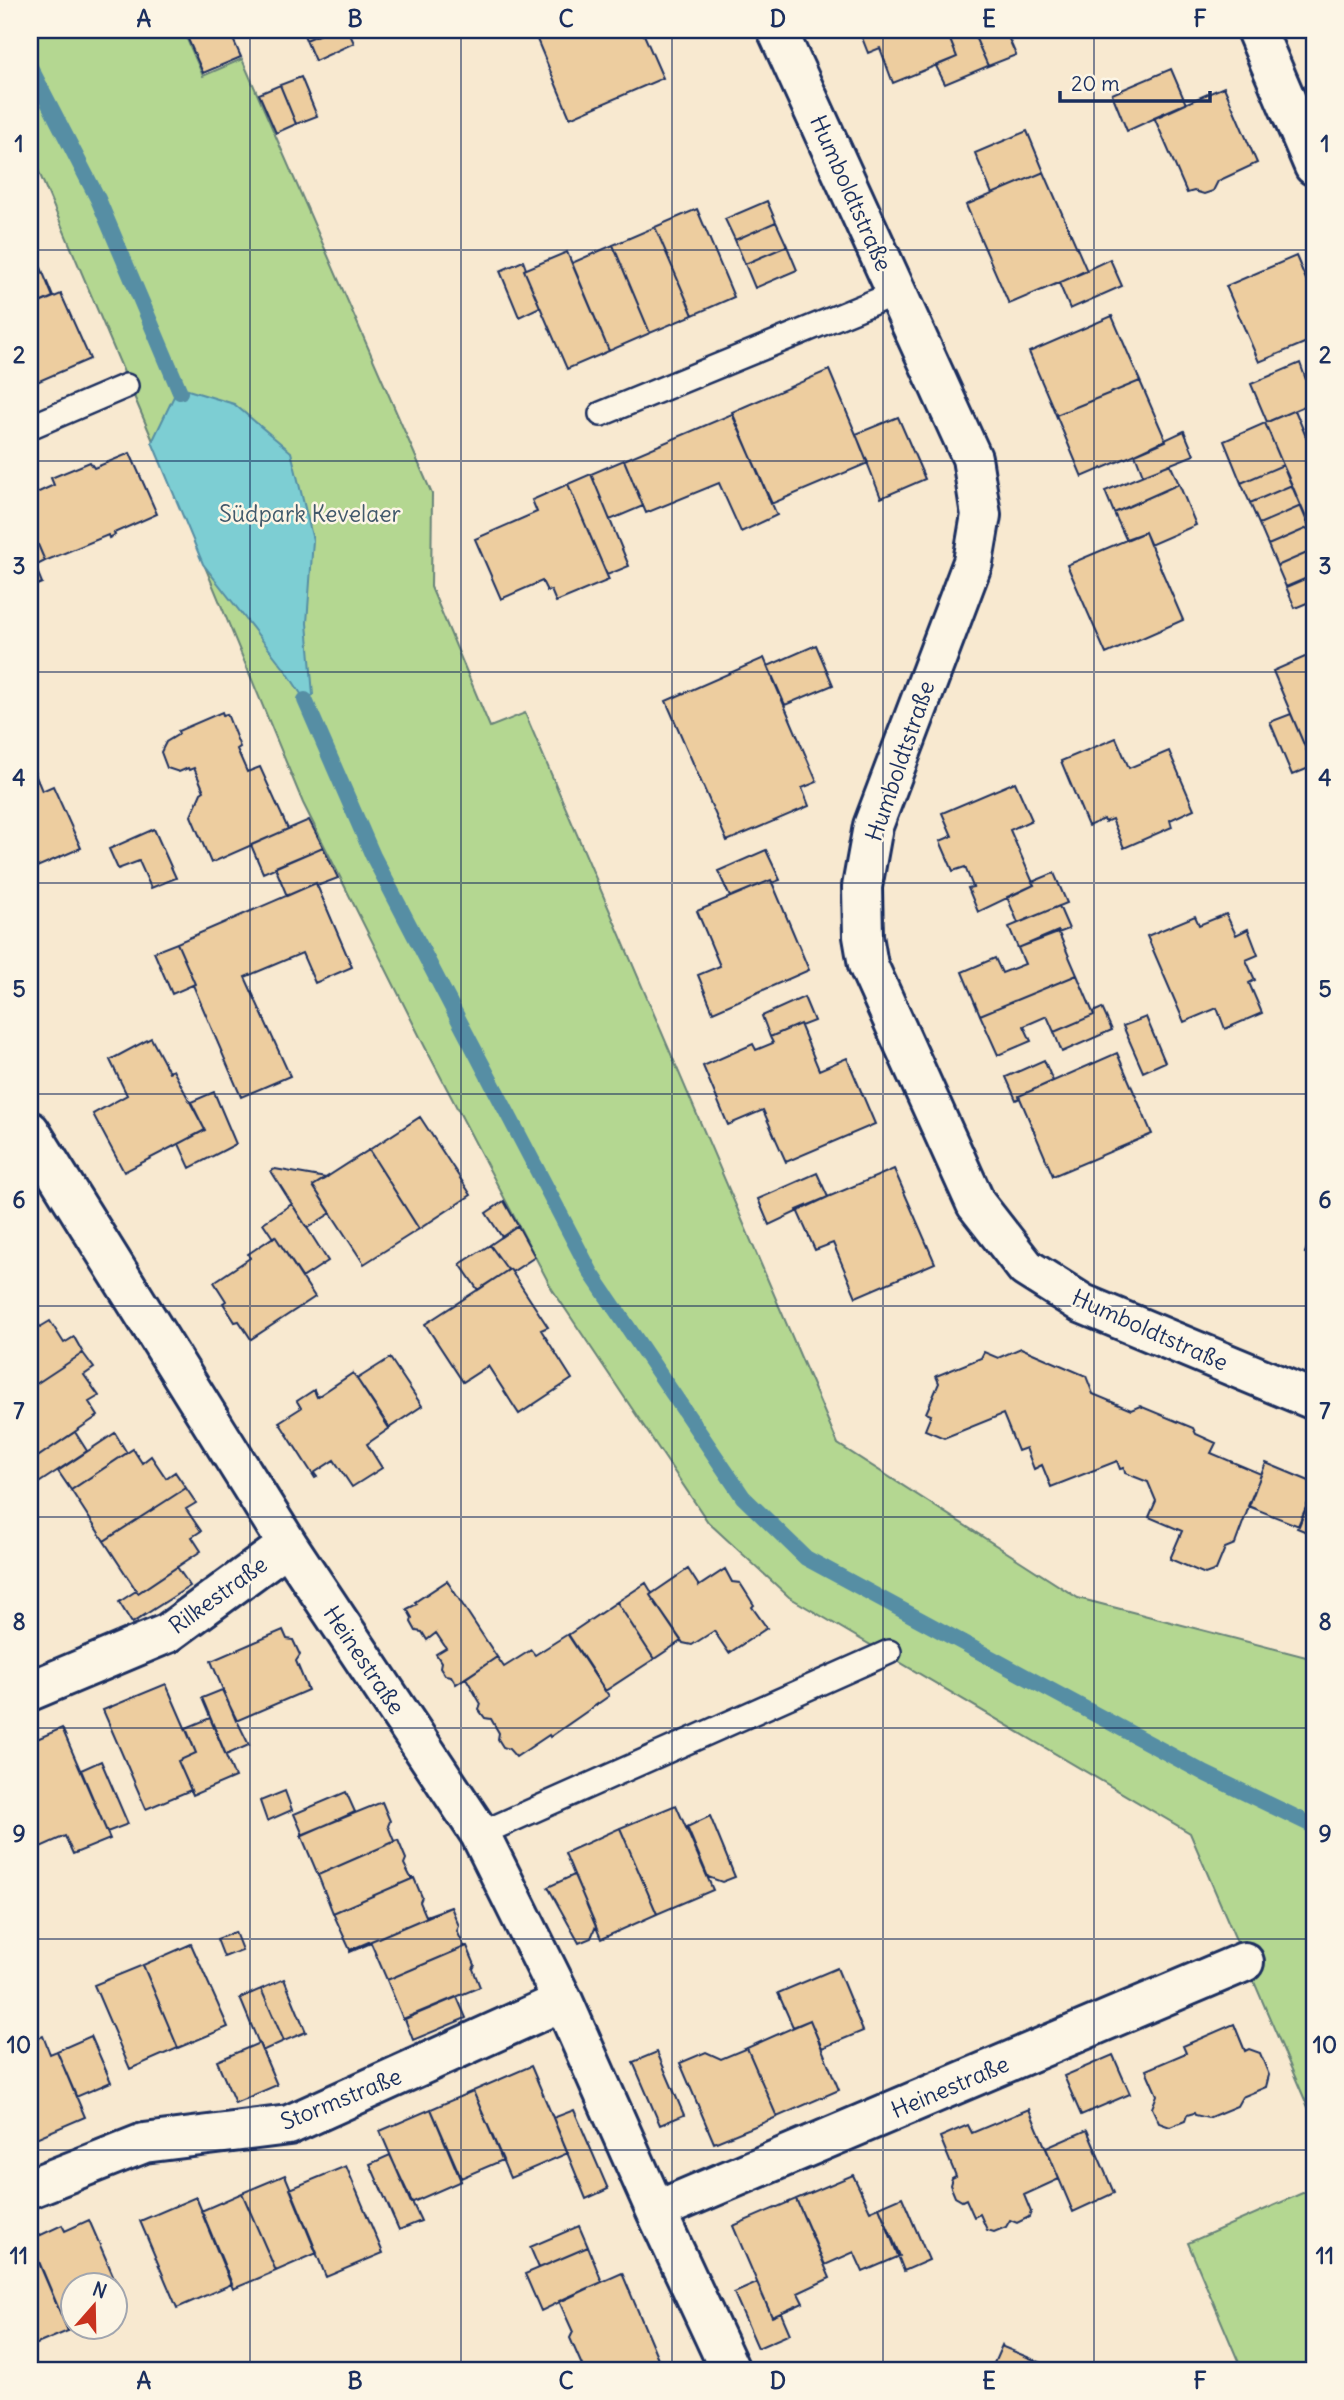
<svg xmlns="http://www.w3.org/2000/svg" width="1344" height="2400" font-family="Delius,sans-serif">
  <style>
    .green { fill: #b4d791; stroke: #688378; stroke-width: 2 }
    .water { fill: #7dced3; stroke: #568ea4; stroke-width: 2 }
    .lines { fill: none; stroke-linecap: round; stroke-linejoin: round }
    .stream { stroke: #568ea4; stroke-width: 16 }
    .building { fill: #edcd9f; stroke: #1b2f5e; stroke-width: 2 }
    .service-casing { stroke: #1b2f5e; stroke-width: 28 }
    .minor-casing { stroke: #1b2f5e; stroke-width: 44 }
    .service { stroke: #fcf5e5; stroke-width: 23 }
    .minor { stroke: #fcf5e5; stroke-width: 38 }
    .grid { fill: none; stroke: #1b2f5e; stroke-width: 2; stroke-opacity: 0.55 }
    .labels { text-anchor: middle; stroke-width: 5; stroke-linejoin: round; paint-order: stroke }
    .street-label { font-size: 23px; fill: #1b2f5e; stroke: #fcf5e5 }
    .park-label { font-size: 23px; fill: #41596b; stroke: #fcf5e5 }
    .neatline { fill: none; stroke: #1b2f5e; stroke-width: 2.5 }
    .grid-label { font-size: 23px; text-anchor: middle; font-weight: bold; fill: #1b2f5e }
  </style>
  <rect width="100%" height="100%" fill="#f8e9d0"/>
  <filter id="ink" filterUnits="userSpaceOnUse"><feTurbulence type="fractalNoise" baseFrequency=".0143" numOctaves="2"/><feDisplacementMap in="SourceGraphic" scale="14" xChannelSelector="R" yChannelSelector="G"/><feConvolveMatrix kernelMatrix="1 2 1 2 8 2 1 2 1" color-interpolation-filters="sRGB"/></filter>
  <g filter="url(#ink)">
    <path class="green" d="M 30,30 L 183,30 L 203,76 L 242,59 L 432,494 L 431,587 L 490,727 L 525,713 L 838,1444 L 1078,1598 L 1314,1659 L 1314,2121 L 1190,1833 L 789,1597 L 708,1522 L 552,1289 L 424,1045 L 303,803 L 148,429 L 30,151 L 30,98 L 36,95 L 30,83 Z
      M 1314,2188 L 1314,2370 L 1242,2370 L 1188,2243 Z"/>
    <path class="water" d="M 188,390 L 234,404 L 291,452 L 313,540 L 307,623 L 313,695 L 305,700 L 286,671 L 203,564 L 152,442 L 175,394 Z"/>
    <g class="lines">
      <path class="stream" d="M 30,67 L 98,199 L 180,392
        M 305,700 L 373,856 L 591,1273 L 743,1497 L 806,1558 L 1206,1774 L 1314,1826"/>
    </g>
    <path class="building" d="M 184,30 L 229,30 L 241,57 L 203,73 Z
      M 302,30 L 330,30 L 306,40 Z
      M 330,30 L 348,30 L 354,43 L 315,61 L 306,40 Z
      M 533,30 L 642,30 L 663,78 L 570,118 Z
      M 859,30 L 946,30 L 957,57 L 893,83 L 880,48 L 868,53 Z
      M 946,30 L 972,30 L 988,66 L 945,84 L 936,66 L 957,57 Z
      M 972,30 L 1005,30 L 1016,55 L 988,66 Z
      M 1171,69 L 1186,104 L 1127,131 L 1112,94 Z
      M 301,77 L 317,116 L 296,124 L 280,85 Z
      M 280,85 L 296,124 L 276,133 L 259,94 Z
      M 1224,87 L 1257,163 L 1218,181 L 1213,191 L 1204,194 L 1194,191 L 1187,193 L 1154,117 Z
      M 1027,131 L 1044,172 L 992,194 L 975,153 Z
      M 1044,172 L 1087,271 L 1009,304 L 966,205 Z
      M 767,201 L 776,222 L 735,240 L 725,219 Z
      M 697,209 L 734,297 L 693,315 L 655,227 Z
      M 776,222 L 787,246 L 745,264 L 735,240 Z
      M 655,227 L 693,315 L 650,333 L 613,245 Z
      M 613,245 L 650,333 L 609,351 L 572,263 Z
      M 787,246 L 797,270 L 755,288 L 745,264 Z
      M 567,252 L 609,351 L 567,369 L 524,270 Z
      M 1296,256 L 1314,298 L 1314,339 L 1259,362 L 1226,286 Z
      M 37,258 L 53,297 L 30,307 L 30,261 Z
      M 1110,259 L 1122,286 L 1070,309 L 1059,283 Z
      M 523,261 L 526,269 L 524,270 L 540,307 L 519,317 L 500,271 Z
      M 61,294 L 90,359 L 30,385 L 30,307 Z
      M 1112,316 L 1140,381 L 1056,415 L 1029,352 Z
      M 1300,363 L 1314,402 L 1267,422 L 1251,384 Z
      M 829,370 L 868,463 L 771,504 L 732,412 Z
      M 1140,381 L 1166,441 L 1082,477 L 1056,415 Z
      M 1295,410 L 1314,456 L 1314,538 L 1265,423 Z
      M 732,414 L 777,515 L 741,532 L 719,483 L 646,513 L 624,460 Z
      M 898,417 L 925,479 L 881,498 L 856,434 Z
      M 1265,423 L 1283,465 L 1241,483 L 1224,441 Z
      M 1184,431 L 1194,455 L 1143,475 L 1135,454 Z
      M 130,453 L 157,514 L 114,533 L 115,535 L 109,538 L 108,535 L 45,561 L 30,526 L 30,496 L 54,485 L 51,478 L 90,462 L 94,468 Z
      M 624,460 L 643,506 L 610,520 L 591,474 Z
      M 1170,464 L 1179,484 L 1114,513 L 1105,491 Z
      M 1283,465 L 1292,485 L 1250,503 L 1241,483 Z
      M 591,474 L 629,566 L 607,575 L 568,484 Z
      M 568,484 L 609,580 L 556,602 L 551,590 L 547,591 L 542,581 L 501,599 L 475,539 L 537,512 L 532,500 Z
      M 1179,484 L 1196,525 L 1150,545 L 1145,532 L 1126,539 L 1114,513 Z
      M 1292,485 L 1301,506 L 1259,524 L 1250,503 Z
      M 1301,506 L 1310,527 L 1268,545 L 1259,524 Z
      M 30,526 L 45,561 L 35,566 L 42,583 L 30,588 Z
      M 1310,527 L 1314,538 L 1314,550 L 1277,566 L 1268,545 Z
      M 1145,532 L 1183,620 L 1106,654 L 1067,565 Z
      M 1314,550 L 1314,575 L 1286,587 L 1277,566 Z
      M 1314,575 L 1314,600 L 1295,608 L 1286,587 Z
      M 816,645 L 833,685 L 785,705 L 768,666 Z
      M 1314,653 L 1314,752 L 1308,754 L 1273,671 Z
      M 764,658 L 817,782 L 802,788 L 809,806 L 727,841 L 666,701 Z
      M 222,712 L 223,715 L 227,714 L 240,747 L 237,749 L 247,772 L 260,767 L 288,829 L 211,863 L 191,816 L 201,793 L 204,791 L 194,768 L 189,770 L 188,768 L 179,772 L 167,768 L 161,752 L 166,742 L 179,734 L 178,731 Z
      M 1291,714 L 1308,754 L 1311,753 L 1314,762 L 1314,766 L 1292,775 L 1270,722 Z
      M 1116,738 L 1129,768 L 1169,751 L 1194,809 L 1170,820 L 1172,827 L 1124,848 L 1112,819 L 1105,822 L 1104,819 L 1088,826 L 1061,761 Z
      M 30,762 L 42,791 L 53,786 L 81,848 L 30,870 Z
      M 1015,782 L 1032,820 L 1010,830 L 1034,885 L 978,912 L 968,888 L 973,887 L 965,867 L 953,871 L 940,841 L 952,836 L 942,813 Z
      M 309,820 L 323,847 L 263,873 L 251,845 Z
      M 154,829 L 176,878 L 151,888 L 139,861 L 118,869 L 109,849 Z
      M 323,847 L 338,878 L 317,886 L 316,883 L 287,896 L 275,867 Z
      M 766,850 L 780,880 L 772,883 L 771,880 L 730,897 L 718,871 Z
      M 1054,873 L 1067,903 L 1018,923 L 1007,897 L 1034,885 L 1032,882 Z
      M 771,880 L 809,970 L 713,1012 L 698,975 L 720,966 L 697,911 Z
      M 316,883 L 352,967 L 315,983 L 302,953 L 245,977 L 290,1076 L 241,1097 L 193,985 L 195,984 L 177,943 Z
      M 1059,906 L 1069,929 L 1018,948 L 1009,927 Z
      M 1226,914 L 1236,935 L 1248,929 L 1258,955 L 1246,960 L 1255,980 L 1249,983 L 1262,1013 L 1225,1029 L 1217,1008 L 1184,1022 L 1147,936 L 1195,916 L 1199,925 Z
      M 1058,931 L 1077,975 L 980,1015 L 962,972 L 995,958 L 1002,973 L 1025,964 L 1018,948 Z
      M 177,943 L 195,984 L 172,994 L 154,952 Z
      M 1077,975 L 1094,1015 L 1054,1032 L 1047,1016 L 1024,1026 L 1031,1041 L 998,1055 L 980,1015 Z
      M 804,997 L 814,1021 L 801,1026 L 800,1024 L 770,1037 L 762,1016 Z
      M 1102,1008 L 1112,1030 L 1062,1052 L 1054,1032 L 1094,1015 L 1093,1012 Z
      M 1146,1017 L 1165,1062 L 1143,1072 L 1123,1026 Z
      M 800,1024 L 819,1070 L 847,1058 L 875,1124 L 786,1162 L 763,1110 L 728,1125 L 703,1066 L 753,1044 L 756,1050 L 773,1043 L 770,1037 Z
      M 151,1038 L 169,1072 L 173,1070 L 205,1130 L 124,1172 L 93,1114 L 127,1095 L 110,1060 Z
      M 1117,1053 L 1152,1134 L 1053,1176 L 1019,1096 Z
      M 1044,1060 L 1053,1081 L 1019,1096 L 1020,1098 L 1016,1100 L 1006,1077 Z
      M 214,1092 L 236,1144 L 190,1168 L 179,1144 L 205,1130 L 191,1102 Z
      M 420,1117 L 471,1195 L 419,1229 L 369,1150 Z
      M 369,1150 L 419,1229 L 364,1264 L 313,1186 Z
      M 275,1169 L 326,1178 L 313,1186 L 331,1213 L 307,1228 L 271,1171 Z
      M 894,1169 L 935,1263 L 856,1297 L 833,1243 L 815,1250 L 797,1210 Z
      M 817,1173 L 828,1197 L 769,1225 L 758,1199 Z
      M 504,1201 L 518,1226 L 502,1237 L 486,1213 Z
      M 292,1204 L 328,1261 L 302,1278 L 275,1236 L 273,1238 L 263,1223 Z
      M 518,1226 L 535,1257 L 512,1272 L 510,1269 L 508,1270 L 490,1245 Z
      M 1314,1229 L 1314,1257 L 1305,1253 Z
      M 275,1236 L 315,1297 L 251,1339 L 239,1321 L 235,1322 L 223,1303 L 226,1301 L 214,1282 L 250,1258 L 248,1254 Z
      M 490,1245 L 508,1270 L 478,1290 L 460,1264 Z
      M 510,1269 L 548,1327 L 541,1330 L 572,1379 L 519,1414 L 488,1366 L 463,1382 L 425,1324 Z
      M 31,1313 L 40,1327 L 50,1321 L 64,1343 L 74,1337 L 83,1353 L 30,1388 L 30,1314 Z
      M 1021,1348 L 1086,1376 L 1093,1394 L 1131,1410 L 1140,1406 L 1193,1428 L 1196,1434 L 1216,1443 L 1211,1453 L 1261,1474 L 1235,1544 L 1225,1548 L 1216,1570 L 1205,1574 L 1170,1559 L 1182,1531 L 1149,1517 L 1156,1501 L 1148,1482 L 1125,1473 L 1124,1468 L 1120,1469 L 1117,1461 L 1051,1487 L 1042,1465 L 1034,1469 L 1026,1448 L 1018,1451 L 1003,1414 L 944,1438 L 925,1430 L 931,1415 L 926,1413 L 939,1383 L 936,1376 L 981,1358 L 984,1352 L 998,1358 Z
      M 83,1353 L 94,1368 L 84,1375 L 99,1396 L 89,1402 L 98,1416 L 36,1458 L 30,1449 L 30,1388 Z
      M 390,1358 L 422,1406 L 389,1428 L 357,1379 Z
      M 353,1373 L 390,1428 L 367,1444 L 382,1468 L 352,1487 L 334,1460 L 314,1473 L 317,1477 L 315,1478 L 279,1422 L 301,1408 L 297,1401 L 314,1390 L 317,1397 Z
      M 75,1432 L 87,1451 L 31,1488 L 30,1459 L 34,1456 L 36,1458 Z
      M 115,1433 L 127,1453 L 71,1490 L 58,1471 Z
      M 133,1449 L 142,1463 L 151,1456 L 166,1478 L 175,1472 L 186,1488 L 104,1541 L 71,1490 Z
      M 1266,1463 L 1314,1483 L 1314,1489 L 1299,1526 L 1248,1506 Z
      M 186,1488 L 196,1503 L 186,1509 L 201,1531 L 192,1537 L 201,1551 L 138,1593 L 104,1541 Z
      M 1314,1489 L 1314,1535 L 1297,1528 Z
      M 177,1567 L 190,1586 L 132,1623 L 119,1602 L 136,1591 L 138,1593 Z
      M 688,1569 L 699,1586 L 725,1569 L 732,1582 L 740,1583 L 754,1605 L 752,1607 L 767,1628 L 729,1653 L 714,1631 L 692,1645 L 683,1643 L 650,1595 Z
      M 447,1581 L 497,1657 L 456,1684 L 451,1676 L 445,1675 L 440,1667 L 441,1662 L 436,1654 L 446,1648 L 436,1633 L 427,1640 L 422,1632 L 416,1631 L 411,1622 L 412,1618 L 407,1609 L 417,1604 L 415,1602 Z
      M 646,1583 L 652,1593 L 650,1595 L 681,1641 L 654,1659 L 617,1602 Z
      M 617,1602 L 654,1659 L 605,1691 L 568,1635 Z
      M 283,1630 L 287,1639 L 293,1640 L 300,1655 L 296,1661 L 308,1690 L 236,1721 L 211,1661 Z
      M 568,1634 L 609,1696 L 550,1737 L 549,1735 L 516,1757 L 509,1749 L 503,1747 L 498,1739 L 499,1733 L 491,1719 L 485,1718 L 479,1710 L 481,1704 L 466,1678 L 497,1657 L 504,1667 L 531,1650 L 535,1655 Z
      M 166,1684 L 196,1753 L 178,1761 L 191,1790 L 146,1809 L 103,1710 Z
      M 222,1690 L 249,1745 L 226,1755 L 202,1698 Z
      M 210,1718 L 235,1777 L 193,1795 L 178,1761 L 196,1753 L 186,1728 Z
      M 62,1728 L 110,1839 L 73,1854 L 65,1836 L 36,1849 L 30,1834 L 30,1742 Z
      M 101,1761 L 128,1824 L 107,1832 L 81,1770 Z
      M 285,1791 L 292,1810 L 267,1821 L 260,1801 Z
      M 346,1792 L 355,1812 L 303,1835 L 294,1814 Z
      M 382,1802 L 390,1821 L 388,1826 L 394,1841 L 398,1840 L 318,1875 L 301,1835 Z
      M 676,1805 L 713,1890 L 657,1914 L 620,1828 Z
      M 710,1816 L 735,1877 L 722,1882 L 708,1877 L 687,1827 Z
      M 620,1828 L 657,1914 L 601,1939 L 565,1853 Z
      M 398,1840 L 406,1859 L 404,1864 L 411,1878 L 414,1878 L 333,1913 L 318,1875 Z
      M 574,1875 L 596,1926 L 591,1938 L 579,1943 L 548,1887 Z
      M 414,1878 L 422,1897 L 420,1902 L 426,1916 L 451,1907 L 350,1950 L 333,1913 Z
      M 451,1907 L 459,1926 L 457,1931 L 464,1946 L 467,1946 L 387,1980 L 371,1943 L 350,1952 L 350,1950 Z
      M 235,1932 L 242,1950 L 224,1957 L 217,1939 Z
      M 191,1944 L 228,2027 L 178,2048 L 143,1965 Z
      M 467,1946 L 475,1965 L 473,1969 L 480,1987 L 403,2019 L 387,1980 Z
      M 143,1965 L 178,2048 L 130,2069 L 94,1985 Z
      M 837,1968 L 863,2031 L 822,2048 L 810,2020 L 793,2027 L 778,1993 Z
      M 284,1979 L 306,2032 L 284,2041 L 261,1989 Z
      M 261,1989 L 284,2041 L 262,2051 L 240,1998 Z
      M 457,1997 L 466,2018 L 413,2040 L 405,2019 Z
      M 810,2020 L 839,2090 L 777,2117 L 747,2048 Z
      M 1234,2024 L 1245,2051 L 1249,2049 L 1260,2053 L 1269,2075 L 1266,2087 L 1242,2097 L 1237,2106 L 1208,2118 L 1195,2115 L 1194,2113 L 1187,2115 L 1185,2121 L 1170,2127 L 1159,2123 L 1152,2108 L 1157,2095 L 1146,2070 L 1186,2053 L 1183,2046 Z
      M 30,2035 L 32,2041 L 43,2036 L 50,2054 L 57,2051 L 85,2117 L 36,2138 L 30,2122 Z
      M 91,2036 L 111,2082 L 76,2097 L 57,2051 Z
      M 259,2043 L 277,2085 L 235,2103 L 217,2061 Z
      M 747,2048 L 777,2117 L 714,2143 L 680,2063 L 706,2052 L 721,2059 Z
      M 657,2052 L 684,2115 L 660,2125 L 633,2062 Z
      M 1113,2055 L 1130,2094 L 1081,2115 L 1064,2076 Z
      M 531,2066 L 568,2153 L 510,2178 L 473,2091 Z
      M 473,2091 L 503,2160 L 461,2178 L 431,2109 Z
      M 431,2109 L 461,2181 L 411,2203 L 380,2131 Z
      M 1029,2109 L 1059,2179 L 1024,2195 L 1031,2212 L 1029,2217 L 1017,2223 L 1010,2220 L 1006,2227 L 994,2232 L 987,2230 L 980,2214 L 974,2217 L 966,2199 L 962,2201 L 955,2197 L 950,2185 L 952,2178 L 956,2176 L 940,2137 L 968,2125 L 972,2133 Z
      M 574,2110 L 608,2189 L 586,2199 L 553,2118 Z
      M 1087,2130 L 1114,2193 L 1073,2212 L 1046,2148 Z
      M 390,2155 L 421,2221 L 399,2230 L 370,2164 Z
      M 346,2166 L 383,2253 L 326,2277 L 290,2189 Z
      M 285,2175 L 317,2253 L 276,2271 L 242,2193 Z
      M 853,2175 L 870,2211 L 879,2207 L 900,2256 L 863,2272 L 854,2252 L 825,2265 L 796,2199 Z
      M 242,2193 L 276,2271 L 233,2289 L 201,2211 Z
      M 196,2197 L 232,2284 L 177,2308 L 140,2221 Z
      M 902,2197 L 929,2260 L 904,2271 L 879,2207 Z
      M 796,2199 L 830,2278 L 798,2293 L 803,2303 L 772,2317 L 733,2226 Z
      M 89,2220 L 126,2305 L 116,2310 L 116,2284 L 74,2284 L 74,2326 L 79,2326 L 68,2331 L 30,2240 L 62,2225 L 65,2231 Z
      M 579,2226 L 588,2247 L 539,2268 L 530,2247 Z
      M 30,2242 L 68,2331 L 30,2347 Z
      M 588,2247 L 602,2282 L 541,2311 L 525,2274 Z
      M 622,2273 L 662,2368 L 656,2370 L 584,2370 L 570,2338 L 573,2332 L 559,2301 Z
      M 757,2283 L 772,2317 L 781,2313 L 790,2334 L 758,2348 L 734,2293 Z
      M 1002,2345 L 1003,2347 L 1059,2370 L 991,2370 Z"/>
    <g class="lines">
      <g class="service-casing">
        <path id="service" d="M 601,414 L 896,293
          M 30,427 L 126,386
          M 480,1834 L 889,1652"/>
      </g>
      <g class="minor-casing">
        <path id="minor" d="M 777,30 L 972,458 L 981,515 L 973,562 L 873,826 L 862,887 L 863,936 L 868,965 L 976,1204 L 1026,1268 L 1083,1304 L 1314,1400
          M 1256,30 L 1314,166
          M 30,1131 L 288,1545 L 480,1834 L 563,2001 L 656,2211 L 730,2370
          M 30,1691 L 168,1633 L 288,1545
          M 30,2188 L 144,2143 L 289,2125 L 563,2001
          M 656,2211 L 1244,1962"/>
      </g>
      <use href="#service" class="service"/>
      <use href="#minor" class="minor"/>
    </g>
  </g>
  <path class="grid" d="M 250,30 L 250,2370M 461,30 L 461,2370M 672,30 L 672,2370M 883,30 L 883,2370M 1094,30 L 1094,2370M 30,250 L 1314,250M 30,461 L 1314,461M 30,672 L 1314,672M 30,883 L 1314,883M 30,1094 L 1314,1094M 30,1306 L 1314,1306M 30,1517 L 1314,1517M 30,1728 L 1314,1728M 30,1939 L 1314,1939M 30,2150 L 1314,2150"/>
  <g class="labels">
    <g class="street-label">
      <text transform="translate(851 193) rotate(66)" y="8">Humboldtstraße</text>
      <text transform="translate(900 761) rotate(-71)" y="8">Humboldtstraße</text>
      <text transform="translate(1150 1330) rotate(24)" y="8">Humboldtstraße</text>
      <text transform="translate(218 1595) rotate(-36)" y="8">Rilkestraße</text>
      <text transform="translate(364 1660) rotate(56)" y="8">Heinestraße</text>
      <text transform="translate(950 2087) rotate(-23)" y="8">Heinestraße</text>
      <text transform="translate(341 2099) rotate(-22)" y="8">Stormstraße</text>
    </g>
    <g class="park-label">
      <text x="310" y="522">Südpark Kevelaer</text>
    </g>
  </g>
  <rect width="1344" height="2400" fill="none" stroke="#fcf5e5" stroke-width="77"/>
  <g transform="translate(94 2306) rotate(20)"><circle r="33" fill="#fcf5e5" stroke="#a2a6af" stroke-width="2"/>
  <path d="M0-5L12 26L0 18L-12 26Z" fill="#c8321e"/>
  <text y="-10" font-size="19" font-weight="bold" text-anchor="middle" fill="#1b2f5e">N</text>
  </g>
  <path d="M1060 91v10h150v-10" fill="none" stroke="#1b2f5e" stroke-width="3.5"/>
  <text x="1071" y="91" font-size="21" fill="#1b2f5e" stroke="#fcf5e5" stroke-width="5" paint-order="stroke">20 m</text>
  <rect x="38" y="38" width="1268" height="2324" class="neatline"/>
  <g class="grid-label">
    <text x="144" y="27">A</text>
    <text x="355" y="27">B</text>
    <text x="566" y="27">C</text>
    <text x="778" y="27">D</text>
    <text x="989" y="27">E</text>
    <text x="1200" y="27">F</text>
    <text x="19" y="152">1</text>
    <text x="1325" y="152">1</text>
    <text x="19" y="363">2</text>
    <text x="1325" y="363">2</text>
    <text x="19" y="574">3</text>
    <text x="1325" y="574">3</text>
    <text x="19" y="786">4</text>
    <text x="1325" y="786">4</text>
    <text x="19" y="997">5</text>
    <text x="1325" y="997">5</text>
    <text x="19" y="1208">6</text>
    <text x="1325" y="1208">6</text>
    <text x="19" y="1419">7</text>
    <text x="1325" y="1419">7</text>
    <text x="19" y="1630">8</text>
    <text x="1325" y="1630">8</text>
    <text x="19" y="1842">9</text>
    <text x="1325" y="1842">9</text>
    <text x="19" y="2053">10</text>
    <text x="1325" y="2053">10</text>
    <text x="19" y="2264">11</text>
    <text x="1325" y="2264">11</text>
    <text x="144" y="2389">A</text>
    <text x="355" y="2389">B</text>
    <text x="566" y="2389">C</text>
    <text x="778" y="2389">D</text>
    <text x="989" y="2389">E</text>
    <text x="1200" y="2389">F</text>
  </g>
</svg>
